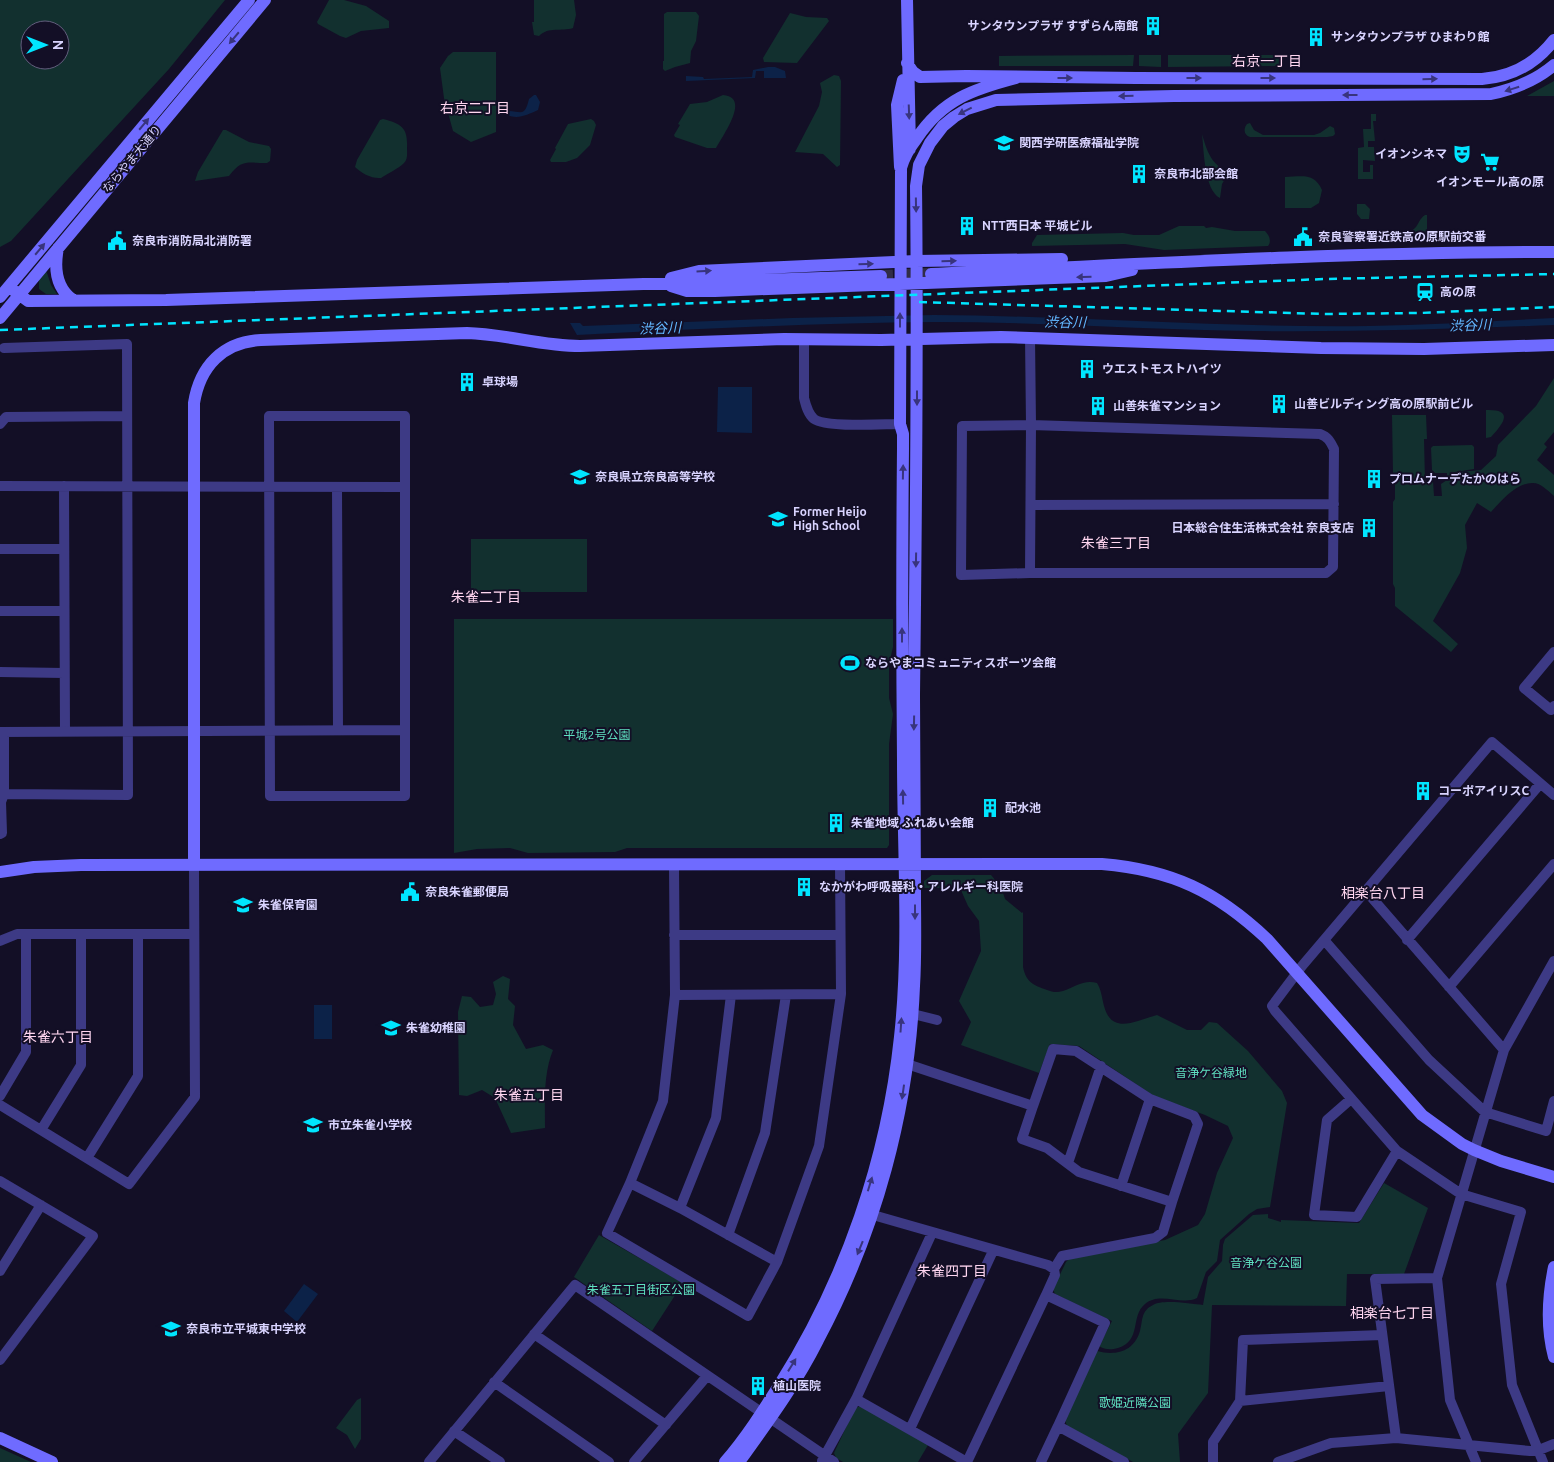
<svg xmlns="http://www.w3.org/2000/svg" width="1554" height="1462" font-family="Ubuntu,'Noto Sans JP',sans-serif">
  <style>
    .green { fill: #12302f; fill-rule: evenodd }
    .water { fill: #0c2248 }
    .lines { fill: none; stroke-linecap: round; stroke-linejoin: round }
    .secondary-tunnel { stroke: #312d47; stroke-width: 12; stroke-dasharray: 12 6; stroke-linecap: butt }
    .street { stroke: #3d3a85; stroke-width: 10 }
    .secondary { stroke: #6f6bff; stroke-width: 12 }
    .rail { stroke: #00e5ff; stroke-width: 2.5; stroke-dasharray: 8 6; stroke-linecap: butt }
    .oneway { fill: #38347d }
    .labels { text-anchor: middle; stroke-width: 4; stroke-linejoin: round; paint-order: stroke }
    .poi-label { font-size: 12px; font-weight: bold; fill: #d9d4ff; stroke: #130f26; text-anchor: start }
    .street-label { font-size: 12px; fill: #d9d4ff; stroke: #130f26 }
    .park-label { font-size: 12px; fill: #5fe0c0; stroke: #130f26 }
    .neighbourhood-label { font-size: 14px; fill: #ffd6f0; stroke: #130f26 }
    .water-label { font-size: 14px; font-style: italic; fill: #62b6ff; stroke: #130f26 }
  </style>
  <rect width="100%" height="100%" fill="#130f26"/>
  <path class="green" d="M 0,0 L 225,0 L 169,69 L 11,241 L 0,247 ZM 30,30 L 60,30 L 60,60 L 30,60 Z
    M 329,0 L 344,0 L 366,6 L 389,21 L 389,28 L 361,31 L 346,38 L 340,36 L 318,24 L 317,22 Z
    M 534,0 L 574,0 L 576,15 L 573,28 C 561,32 549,26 539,36 L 534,35 L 532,22 L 534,22 Z
    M 667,12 L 696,12 L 699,16 L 696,41 L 691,51 L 690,63 L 675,67 L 665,71 L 663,69 L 663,61 L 664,61 L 664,14 Z
    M 790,13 L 806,17 L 827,18 L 829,21 L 797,63 L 764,62 L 763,58 Z
    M 453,52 L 496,52 L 496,132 L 471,142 L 453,131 L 444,98 L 440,68 L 448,56 Z
    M 1134,55 L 1133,66 L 999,66 L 999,56 Z
    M 1139,55 L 1161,55 L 1161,67 L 1139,66 Z
    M 1168,55 L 1281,55 L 1281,66 L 1168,67 Z
    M 834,75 L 839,76 L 841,81 L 840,165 L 837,167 L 823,154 L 795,152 L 819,106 L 822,92 L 820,83 Z
    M 1554,81 L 1554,96 L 1527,96 Z
    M 723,95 C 751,97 723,135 716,148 L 707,148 L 675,137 L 674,135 L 680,125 L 678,124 L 690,104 L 707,102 Z
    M 1371,114 L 1376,114 L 1376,121 L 1373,121 L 1375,141 L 1368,141 L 1368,147 L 1374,147 L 1375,161 L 1363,160 L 1363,172 L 1370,172 L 1370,165 L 1373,165 L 1373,179 L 1358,179 L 1358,148 L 1364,147 L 1363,129 L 1371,129 Z
    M 383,119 C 402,124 408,128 407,148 C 407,153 408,159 404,163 C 398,169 388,173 381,178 C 372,179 361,173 355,167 L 357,160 L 380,120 Z
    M 591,119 L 594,121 L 596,125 L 590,145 L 577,158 L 566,162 L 551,162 L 550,160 L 556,149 L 555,148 L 568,124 Z
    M 1250,123 L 1254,130 L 1263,135 L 1314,135 L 1320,133 L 1330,126 L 1334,128 L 1335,134 L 1333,136 L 1327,137 L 1250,137 C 1244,135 1243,129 1247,124 Z
    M 223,130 L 226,130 L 249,142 L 269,146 L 271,149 L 270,161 L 267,163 C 247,163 242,159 229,176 L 195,181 L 198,172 Z
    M 1202,134 C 1207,151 1211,165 1229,172 L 1222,184 L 1220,198 C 1204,190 1204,150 1202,134 Z
    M 1285,177 C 1301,177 1314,172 1322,190 L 1319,203 L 1311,208 L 1285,208 Z
    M 1357,204 L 1365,204 L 1370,209 L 1369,219 L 1361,219 L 1357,214 Z
    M 1425,215 L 1427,215 L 1427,239 L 1395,241 L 1395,235 C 1402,234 1410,233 1415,228 C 1419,224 1419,219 1425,215 Z
    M 1179,226 L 1204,226 L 1206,228 L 1212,227 L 1235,231 L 1265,231 C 1269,235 1272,241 1268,246 L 1164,250 L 1125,244 L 1032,246 L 1032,243 L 1037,235 L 1123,233 L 1134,235 L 1159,235 Z
    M 1320,231 L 1328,231 L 1331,233 L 1380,235 L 1384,239 L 1383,241 L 1322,244 Z
    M 46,270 L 51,285 L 57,294 L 46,294 L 39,289 L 39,279 Z
    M 1554,378 L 1554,432 L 1544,444 L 1547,447 L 1537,460 L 1554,475 L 1554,496 C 1548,491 1541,483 1533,483 C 1517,482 1500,502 1491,512 L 1477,503 L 1465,525 L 1467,548 L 1460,573 L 1433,621 L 1458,644 L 1451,652 L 1395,606 L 1395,588 L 1393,584 L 1393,502 L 1395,499 L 1395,473 L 1393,473 L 1392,415 L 1426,415 L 1427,439 L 1424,439 L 1425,481 L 1433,481 L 1434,496 L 1442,496 L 1441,484 L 1447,480 L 1447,473 L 1435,473 L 1432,470 L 1431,448 L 1433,446 L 1472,445 L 1474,447 L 1474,469 L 1449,473 L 1481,470 L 1496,456 L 1498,445 L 1536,406 Z
    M 1486,410 C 1515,409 1503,424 1491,437 L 1486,438 Z
    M 471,539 L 587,539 L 587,592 L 471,592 Z
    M 454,619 L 893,619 L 893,647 L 889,664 L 889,698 L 893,714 L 889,744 L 889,845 L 887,848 L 627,848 L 615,852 L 528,853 L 510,848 L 477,849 L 454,853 Z
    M 932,875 L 991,875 L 1001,887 L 1005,899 L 1022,913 L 1023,912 L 1023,967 C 1026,982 1033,985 1047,990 C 1052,992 1057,993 1063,991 C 1075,987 1084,979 1097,983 C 1101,989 1102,998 1104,1006 C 1112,1036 1137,1020 1157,1015 L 1187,1030 L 1201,1030 L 1209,1022 L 1217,1023 L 1248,1051 L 1282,1091 L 1287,1103 L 1270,1207 L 1257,1209 L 1249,1214 L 1220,1240 L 1217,1261 L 1206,1272 L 1197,1298 C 1181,1306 1160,1291 1145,1304 C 1130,1316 1142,1341 1118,1348 C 1111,1350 1105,1350 1099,1346 L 1112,1321 L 1055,1294 L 1053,1289 L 1066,1262 L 1070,1258 L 1165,1240 L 1198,1225 L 1205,1214 L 1217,1173 L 1233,1138 L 1228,1126 L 1205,1115 L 1154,1096 L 1079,1046 L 1050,1044 L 1039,1073 L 961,1045 L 971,1022 L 959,1001 L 981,951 L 979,921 L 968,906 L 960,888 L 924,888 L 924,881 Z
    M 503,976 L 510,979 L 508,999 L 515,1006 L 513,1025 L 526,1049 L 543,1045 L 553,1050 C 543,1075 545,1102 545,1128 L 511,1133 L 495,1098 L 482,1090 L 467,1096 L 459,1095 L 458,1012 L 462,996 L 471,997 L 480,1007 L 493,1005 L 496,994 L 493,982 Z
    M 1384,1183 L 1428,1208 L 1404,1274 L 1347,1274 L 1346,1306 L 1212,1305 L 1208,1393 L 1178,1434 L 1180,1462 L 1133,1462 L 1067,1426 L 1065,1420 L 1097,1351 C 1115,1356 1134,1352 1140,1331 C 1143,1319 1141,1311 1153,1305 C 1163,1299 1191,1304 1203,1305 L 1208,1277 L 1222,1261 L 1223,1245 L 1225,1239 L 1253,1215 L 1268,1214 L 1268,1218 L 1281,1222 L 1281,1220 L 1359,1223 Z
    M 599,1235 L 683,1283 L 652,1331 L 574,1277 Z
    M 361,1398 L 361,1439 L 355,1449 L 347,1435 L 336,1428 L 357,1400 Z
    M 861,1406 L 928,1445 L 918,1462 L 843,1462 L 836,1458 L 834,1453 L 855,1408 Z
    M 0,1448 L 31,1462 L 0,1462 Z"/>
  <path class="water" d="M 768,67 L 775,67 L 785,71 L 786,78 L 764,78 L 764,71 L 756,71 L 755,78 L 686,81 L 686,76 L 703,77 L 704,79 L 752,77 L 753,70 Z
    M 534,95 L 536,95 L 540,102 L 538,110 C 527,115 515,121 505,113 L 506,111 C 521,110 524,119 529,99 Z
    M 934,315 C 1079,316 1224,328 1369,326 C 1430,325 1492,321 1554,318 L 1554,325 C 1454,329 1354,332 1254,331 C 1148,330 1042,322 935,322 C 816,323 696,329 577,335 L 570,323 L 580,323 L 583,326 L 792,318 Z
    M 718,387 L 752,387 L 752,433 L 717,432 Z
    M 314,1005 L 332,1005 L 332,1039 L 314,1039 Z
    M 304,1284 L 318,1294 L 297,1322 L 284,1311 Z"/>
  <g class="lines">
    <path class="secondary-tunnel" d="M 881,276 L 931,274"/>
    <path class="street" d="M 1030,337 L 1031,425 L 1030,573
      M 804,340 L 804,398 C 806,406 808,414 814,419 C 827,428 883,424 900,424
      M 269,416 L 405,416 L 405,796 L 270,796 Z
      M 0,424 L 6,417 L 127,416
      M 1031,425 L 1320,434 C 1328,437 1330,441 1334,449 L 1333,567 L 1326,573 L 1030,573 L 961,575 L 962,426 Z
      M 0,486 L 405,487
      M 64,486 L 65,732
      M 337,487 L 338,730
      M 1031,505 L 1334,504
      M 0,549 L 64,549
      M 0,611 L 64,611
      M 1554,652 L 1524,688 L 1551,710 L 1554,706
      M 0,672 L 64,673
      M 0,732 L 405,730
      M 4,794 L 128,795 L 127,344 L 4,348
      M 0,834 L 2,833 L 1,802 L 4,794 L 4,732
      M 674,865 L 675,995 L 663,1101 L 630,1183 L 607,1233 L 748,1316 L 777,1262 L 819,1146 L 841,994 L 840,864
      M 1366,891 L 1504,1050
      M 674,935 L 840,935
      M 1407,940 L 1540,784
      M 0,941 L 17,934 L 194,934
      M 1325,941 L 1429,1060 L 1485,1112 L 1546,1131 L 1554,1101
      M 1449,987 L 1554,864
      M 675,995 L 841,994
      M 913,1014 L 937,1020
      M 907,1064 L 1033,1106 L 1022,1139 L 1047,1148 L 1079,1172 L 1172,1202 L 1163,1232 L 1155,1238 L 1062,1256 L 1054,1269
      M 0,1096 L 26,1052 L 26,934
      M 1351,1099 L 1327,1120 L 1314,1215 L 1357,1217 L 1397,1151
      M 0,1105 L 129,1184 L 195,1097 L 194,865
      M 1033,1106 L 1053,1049 L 1076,1051 L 1150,1099 L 1194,1116 L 1198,1124 L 1172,1202
      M 41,1130 L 81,1065 L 81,934
      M 87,1158 L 138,1076 L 138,934
      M 1068,1163 L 1101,1066
      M 0,1181 L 93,1236 L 0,1360
      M 630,1183 L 680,1208 L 777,1262
      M 1121,1186 L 1150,1099
      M 680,1208 L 716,1118 L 731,995
      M 866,1213 L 1048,1265 L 1054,1269 L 1055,1275 L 1046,1295 L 1105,1323 L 1058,1426 L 1124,1462
      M 728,1235 L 765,1133 L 786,995
      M 0,1271 L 41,1205
      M 534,1334 L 666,1425
      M 494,1382 L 609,1462
      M 856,1399 L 967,1462
      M 1240,1401 L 1389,1386
      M 910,1429 L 993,1251
      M 454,1431 L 500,1462
      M 1396,1438 L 1375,1279 L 1437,1278
      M 822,1461 L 856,1399 L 932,1233
      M 429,1462 L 575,1285 L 834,1462
      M 634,1462 L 707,1376
      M 967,1462 L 1046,1295
      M 1041,1462 L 1058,1426
      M 1213,1462 L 1213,1442 L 1240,1401 L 1243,1340 L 1382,1335
      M 1278,1462 L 1331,1443 L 1396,1438 L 1530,1451 L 1539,1450 L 1554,1444
      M 1476,1462 L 1450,1400 L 1437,1278 L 1504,1050 L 1554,961
      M 1543,1462 L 1512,1385 L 1501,1284 L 1521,1212 L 1461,1194 L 1397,1151 L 1275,1011 L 1272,1006 L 1302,966 L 1492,742 L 1554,795"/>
    <path class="secondary" d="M 907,0 L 910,149
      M 907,63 L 913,72 L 920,77 L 966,76 L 1136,78 L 1482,79 C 1511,77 1536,63 1554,40
      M 900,167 L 897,105 L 903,80
      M 58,248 C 54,268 56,288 73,300
      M 931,274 C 1139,264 1346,252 1554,252
      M 671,278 L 699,271 L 916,261 L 1062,259
      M 671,286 L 687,291 L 715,291 L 1106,276 L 1132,270
      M 9,287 L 28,301 L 166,300 L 881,276
      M 0,297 L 249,0
      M 0,318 L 265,0
      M 194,865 L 194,403 C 200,366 223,342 261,340 L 467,333 C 505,334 542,346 580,346 L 784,339 L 881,340 L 1001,337 L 1321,348 L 1424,349 L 1554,345
      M 0,872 L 34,867 L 81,865 L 1102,864 C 1172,870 1216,891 1267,939 L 1422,1115 L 1462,1144 L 1474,1150 L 1501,1161 L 1554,1177
      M 1554,1267 C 1548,1296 1546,1327 1554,1357
      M 0,1438 L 52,1462
      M 725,1462 C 746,1438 763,1411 780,1384 C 846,1279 887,1160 900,1037 C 910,946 903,852 903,761 C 902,657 902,552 903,448 L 903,434 L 900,424 L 901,168 C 904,157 910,147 917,138 C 943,99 974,89 1016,78
      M 739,1462 C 767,1423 796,1384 818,1340 C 876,1231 909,1110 914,986 C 916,955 915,924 915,894 C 915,827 914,761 914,695 C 916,526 918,356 916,186 L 919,165 L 930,143 L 943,126 L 954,117 L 967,109 L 996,100 L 1174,96 L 1491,94 C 1515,89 1535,81 1554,65"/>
    <path class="rail" d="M 919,302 L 1325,314 L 1420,313 L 1554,307
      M 0,330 L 1325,279 L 1554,274"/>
  </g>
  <defs><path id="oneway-solid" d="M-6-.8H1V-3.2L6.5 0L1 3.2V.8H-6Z" transform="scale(1.25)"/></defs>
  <g class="oneway">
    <use href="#oneway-solid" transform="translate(234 38) rotate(130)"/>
    <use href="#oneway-solid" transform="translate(1065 78)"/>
    <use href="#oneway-solid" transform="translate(1194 78)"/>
    <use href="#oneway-solid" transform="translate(1268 78)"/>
    <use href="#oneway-solid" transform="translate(1430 79) rotate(-1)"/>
    <use href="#oneway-solid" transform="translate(1512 89) rotate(163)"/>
    <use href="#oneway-solid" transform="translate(1350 95) rotate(180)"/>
    <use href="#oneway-solid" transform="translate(1126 96) rotate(179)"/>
    <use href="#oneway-solid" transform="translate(965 111) rotate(153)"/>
    <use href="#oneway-solid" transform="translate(909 112) rotate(88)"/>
    <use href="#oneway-solid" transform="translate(144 124) rotate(-50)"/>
    <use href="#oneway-solid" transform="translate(916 205) rotate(89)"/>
    <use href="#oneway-solid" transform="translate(40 249) rotate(-50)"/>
    <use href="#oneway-solid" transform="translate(949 261) rotate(-1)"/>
    <use href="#oneway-solid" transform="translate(866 264) rotate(-2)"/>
    <use href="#oneway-solid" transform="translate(704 271) rotate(-4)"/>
    <use href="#oneway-solid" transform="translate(1084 277) rotate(178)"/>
    <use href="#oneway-solid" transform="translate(900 320) rotate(-90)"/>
    <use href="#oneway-solid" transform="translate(917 398) rotate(90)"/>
    <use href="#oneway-solid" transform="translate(903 472) rotate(-89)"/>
    <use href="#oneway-solid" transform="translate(916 560) rotate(91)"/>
    <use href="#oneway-solid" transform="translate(902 635) rotate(-90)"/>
    <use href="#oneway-solid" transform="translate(914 723) rotate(91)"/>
    <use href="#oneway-solid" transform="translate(903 797) rotate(-91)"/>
    <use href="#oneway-solid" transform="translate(915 912) rotate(90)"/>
    <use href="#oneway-solid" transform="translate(901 1025) rotate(-86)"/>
    <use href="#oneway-solid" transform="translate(903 1092) rotate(98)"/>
    <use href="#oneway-solid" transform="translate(870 1184) rotate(-73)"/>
    <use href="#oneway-solid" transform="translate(860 1248) rotate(112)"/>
    <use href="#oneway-solid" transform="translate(792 1365) rotate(-58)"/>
  </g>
  <defs>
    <g id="building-bare" transform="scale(1.5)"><path d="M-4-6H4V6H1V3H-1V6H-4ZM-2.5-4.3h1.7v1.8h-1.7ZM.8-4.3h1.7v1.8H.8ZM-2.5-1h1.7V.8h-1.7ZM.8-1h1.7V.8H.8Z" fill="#00e5ff" stroke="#130f26" stroke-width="2.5" paint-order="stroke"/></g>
    <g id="university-bare" transform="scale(1.5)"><path d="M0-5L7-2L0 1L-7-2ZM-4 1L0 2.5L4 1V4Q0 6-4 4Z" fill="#00e5ff" stroke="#130f26" stroke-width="2.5" paint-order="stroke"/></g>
    <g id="theatre-bare" transform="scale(1.5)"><path d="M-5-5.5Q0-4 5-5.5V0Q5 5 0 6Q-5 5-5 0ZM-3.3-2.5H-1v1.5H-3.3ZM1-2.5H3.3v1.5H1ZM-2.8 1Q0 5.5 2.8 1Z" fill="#00e5ff" stroke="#130f26" stroke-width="2.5" paint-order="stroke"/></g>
    <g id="supermarket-bare" transform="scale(1.5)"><path d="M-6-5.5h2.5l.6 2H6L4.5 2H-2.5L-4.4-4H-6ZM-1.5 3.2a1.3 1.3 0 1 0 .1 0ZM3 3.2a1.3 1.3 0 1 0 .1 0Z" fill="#00e5ff" stroke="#130f26" stroke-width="2.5" paint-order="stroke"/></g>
    <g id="civic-bare" transform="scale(1.5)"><path d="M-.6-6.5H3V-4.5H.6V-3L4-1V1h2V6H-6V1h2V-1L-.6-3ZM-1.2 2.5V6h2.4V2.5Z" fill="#00e5ff" stroke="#130f26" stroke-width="2.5" paint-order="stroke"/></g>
    <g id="station-bare" transform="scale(1.5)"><path d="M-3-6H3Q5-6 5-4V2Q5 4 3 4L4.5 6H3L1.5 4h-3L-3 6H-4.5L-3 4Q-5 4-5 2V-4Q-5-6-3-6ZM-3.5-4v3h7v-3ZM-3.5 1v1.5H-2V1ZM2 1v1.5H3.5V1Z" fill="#00e5ff" stroke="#130f26" stroke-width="2.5" paint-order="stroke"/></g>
    <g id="school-bare" transform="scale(1.5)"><path d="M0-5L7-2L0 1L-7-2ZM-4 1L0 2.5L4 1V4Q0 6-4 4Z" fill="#00e5ff" stroke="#130f26" stroke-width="2.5" paint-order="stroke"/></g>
    <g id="stadium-bare" transform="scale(1.5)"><path d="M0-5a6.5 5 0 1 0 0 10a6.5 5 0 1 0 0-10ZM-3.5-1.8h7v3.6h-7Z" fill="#00e5ff" stroke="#130f26" stroke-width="2.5" paint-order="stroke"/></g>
  </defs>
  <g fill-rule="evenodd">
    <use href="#building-bare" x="1153" y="26"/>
    <use href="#building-bare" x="1316" y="37"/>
    <use href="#university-bare" x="1004" y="143"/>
    <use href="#theatre-bare" x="1462" y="154"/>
    <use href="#supermarket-bare" x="1490" y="162"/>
    <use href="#building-bare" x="1139" y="174"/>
    <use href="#building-bare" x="967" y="226"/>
    <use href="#civic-bare" x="1303" y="237"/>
    <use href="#civic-bare" x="117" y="241"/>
    <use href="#station-bare" x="1425" y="292"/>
    <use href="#building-bare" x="1087" y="369"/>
    <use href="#building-bare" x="467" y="382"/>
    <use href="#building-bare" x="1279" y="404"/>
    <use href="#building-bare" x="1098" y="406"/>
    <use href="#school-bare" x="580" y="477"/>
    <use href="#building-bare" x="1374" y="479"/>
    <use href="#school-bare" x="778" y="519"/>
    <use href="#building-bare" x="1369" y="528"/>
    <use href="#stadium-bare" x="850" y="663"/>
    <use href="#building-bare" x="1423" y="791"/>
    <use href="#building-bare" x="990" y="808"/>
    <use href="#building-bare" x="836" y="823"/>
    <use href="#building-bare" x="804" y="887"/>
    <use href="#civic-bare" x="410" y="892"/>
    <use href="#school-bare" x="243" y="905"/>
    <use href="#school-bare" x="391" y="1028"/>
    <use href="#school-bare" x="313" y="1125"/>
    <use href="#school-bare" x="171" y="1329"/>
    <use href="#building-bare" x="758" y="1386"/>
  </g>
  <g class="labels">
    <g class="poi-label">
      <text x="1138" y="30" text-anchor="end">サンタウンプラザ すずらん南館</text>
      <text x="1331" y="41">サンタウンプラザ ひまわり館</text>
      <text x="1019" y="147">関西学研医療福祉学院</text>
      <text x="1447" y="158" text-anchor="end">イオンシネマ</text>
      <text x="1154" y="178">奈良市北部会館</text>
      <text x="1490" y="186" text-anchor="middle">イオンモール高の原</text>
      <text x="982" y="230">NTT西日本 平城ビル</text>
      <text x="1318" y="241">奈良警察署近鉄高の原駅前交番</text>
      <text x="132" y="245">奈良市消防局北消防署</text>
      <text x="1440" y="296">高の原</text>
      <text x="1102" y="373">ウエストモストハイツ</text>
      <text x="482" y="386">卓球場</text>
      <text x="1294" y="408">山善ビルディング高の原駅前ビル</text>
      <text x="1113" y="410">山善朱雀マンション</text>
      <text x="595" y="481">奈良県立奈良高等学校</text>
      <text x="1389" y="483">プロムナーデたかのはら</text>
      <text x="793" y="516">Former Heijo<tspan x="793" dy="14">High School</tspan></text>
      <text x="1354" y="532" text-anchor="end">日本総合住生活株式会社 奈良支店</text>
      <text x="865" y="667">ならやまコミュニティスポーツ会館</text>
      <text x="1438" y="795">コーポアイリスC</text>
      <text x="1005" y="812">配水池</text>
      <text x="851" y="827">朱雀地域 ふれあい会館</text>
      <text x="819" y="891">なかがわ呼吸器科・アレルギー科医院</text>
      <text x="425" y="896">奈良朱雀郵便局</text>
      <text x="258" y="909">朱雀保育園</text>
      <text x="406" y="1032">朱雀幼稚園</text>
      <text x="328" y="1129">市立朱雀小学校</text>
      <text x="186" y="1333">奈良市立平城東中学校</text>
      <text x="773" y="1390">植山医院</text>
    </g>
    <g class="street-label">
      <text transform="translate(132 159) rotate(-50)" y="4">ならやま大通り</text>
    </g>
    <g class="park-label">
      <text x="597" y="739">平城2号公園</text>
      <text x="1211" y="1077">音浄ケ谷緑地</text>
      <text x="1266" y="1267">音浄ケ谷公園</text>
      <text x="641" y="1294">朱雀五丁目街区公園</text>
      <text x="1135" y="1407">歌姫近隣公園</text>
    </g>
    <g class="neighbourhood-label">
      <text x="1267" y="66">右京一丁目</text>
      <text x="475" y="113">右京二丁目</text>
      <text x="1116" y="548">朱雀三丁目</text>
      <text x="486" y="602">朱雀二丁目</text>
      <text x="1383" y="898">相楽台八丁目</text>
      <text x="58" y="1042">朱雀六丁目</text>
      <text x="529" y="1100">朱雀五丁目</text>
      <text x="952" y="1276">朱雀四丁目</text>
      <text x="1392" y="1318">相楽台七丁目</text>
    </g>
    <g class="water-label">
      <text transform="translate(1065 322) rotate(1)" y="5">渋谷川</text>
      <text transform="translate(1470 325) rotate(-2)" y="5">渋谷川</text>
      <text transform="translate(660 328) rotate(-2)" y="5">渋谷川</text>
    </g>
  </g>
  <g transform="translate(45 45) rotate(90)"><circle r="24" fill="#130f26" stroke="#625e7d"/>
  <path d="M0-4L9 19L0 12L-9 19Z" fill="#00e5ff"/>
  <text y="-8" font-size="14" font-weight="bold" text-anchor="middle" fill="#d9d4ff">N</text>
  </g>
</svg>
